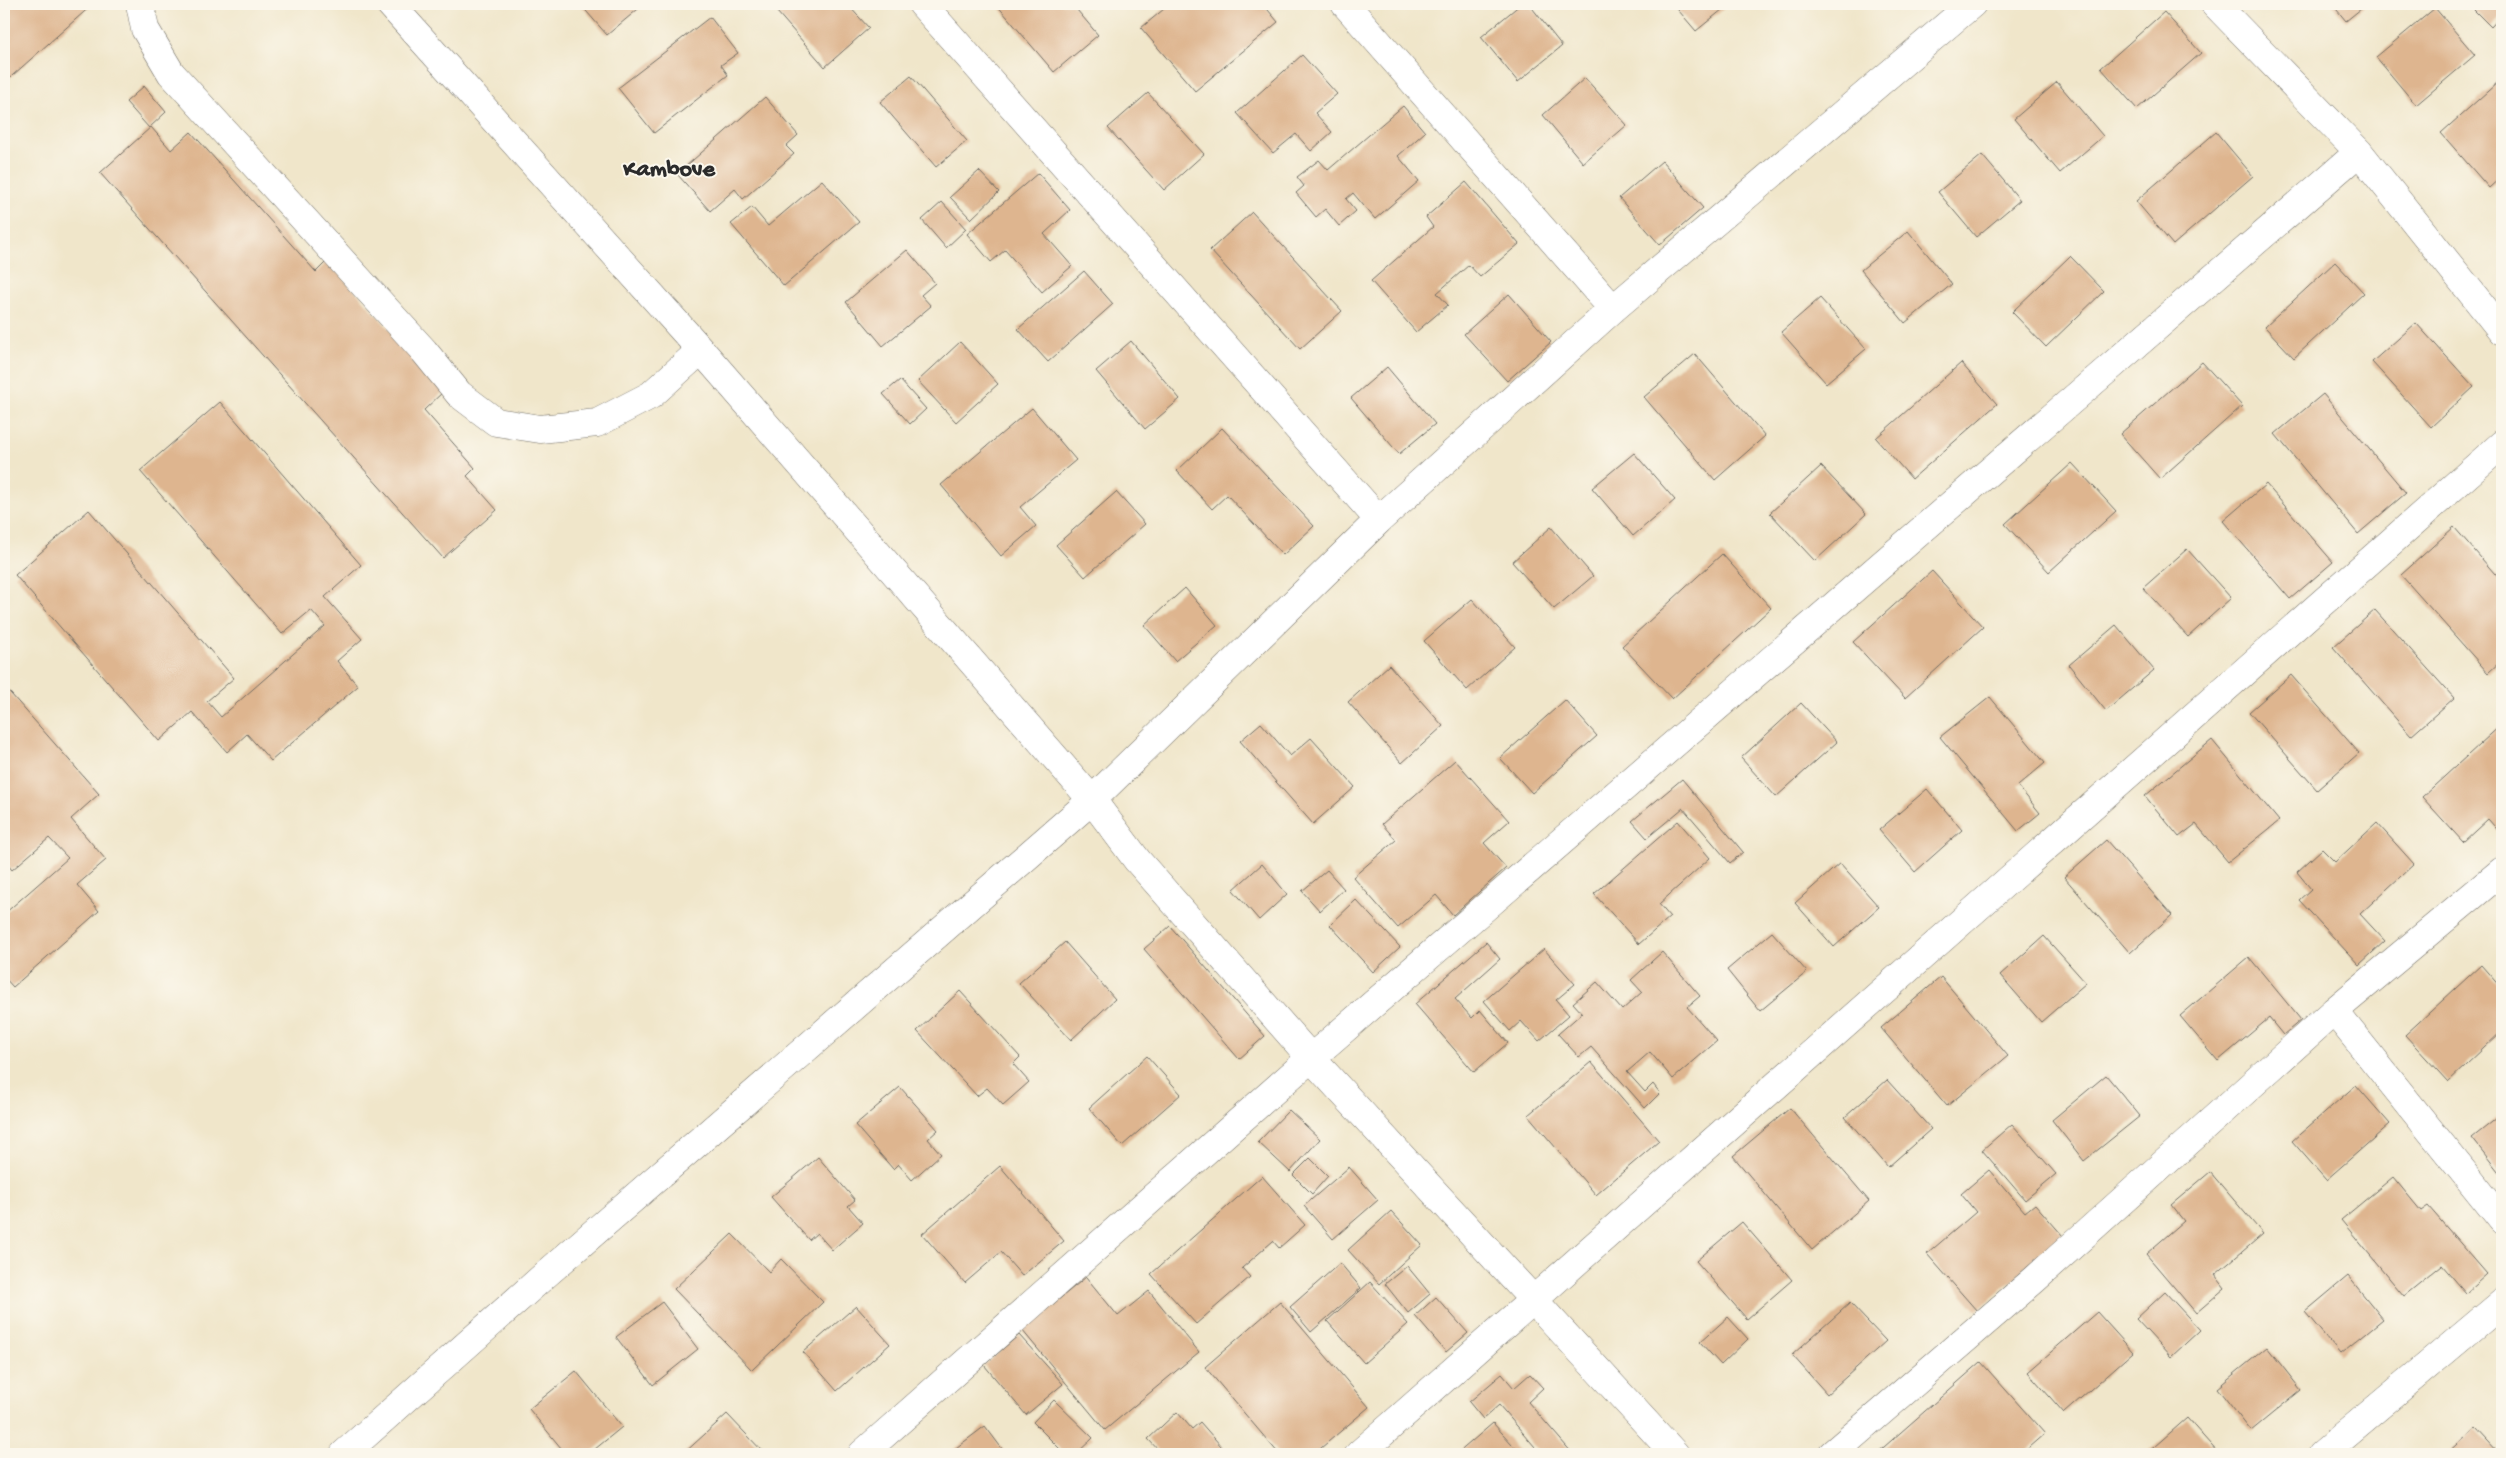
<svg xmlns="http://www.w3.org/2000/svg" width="2506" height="1458" font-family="'Gochi Hand',sans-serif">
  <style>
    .building { fill: #deb58f }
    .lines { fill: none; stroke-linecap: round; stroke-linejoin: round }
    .minor-casing { stroke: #706c63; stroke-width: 29 }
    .minor { stroke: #fff; stroke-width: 28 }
    .labels { text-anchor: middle; stroke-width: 4; stroke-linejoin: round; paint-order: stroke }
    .town-label { font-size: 24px; font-weight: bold; fill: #2b2b2b; stroke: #fbf7ec }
  </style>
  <rect width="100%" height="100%" fill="#fbf7ec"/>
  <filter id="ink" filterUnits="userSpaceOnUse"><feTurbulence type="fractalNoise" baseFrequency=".02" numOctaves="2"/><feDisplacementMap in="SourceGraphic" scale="10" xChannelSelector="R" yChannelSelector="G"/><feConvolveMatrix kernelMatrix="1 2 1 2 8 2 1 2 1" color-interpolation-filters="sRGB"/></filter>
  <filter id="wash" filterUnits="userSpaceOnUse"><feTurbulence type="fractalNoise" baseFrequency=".0096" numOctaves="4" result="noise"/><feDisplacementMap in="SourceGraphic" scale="20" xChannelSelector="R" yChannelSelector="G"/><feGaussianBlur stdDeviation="1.12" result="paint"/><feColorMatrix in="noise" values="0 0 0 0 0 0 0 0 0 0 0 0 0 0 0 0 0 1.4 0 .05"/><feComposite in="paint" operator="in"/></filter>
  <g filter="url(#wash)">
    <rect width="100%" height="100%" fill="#f0e6ca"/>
    <g id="blocks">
      <path class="building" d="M 4,4 L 93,4 L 4,83 Z
        M 580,4 L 644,4 L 607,35 Z
        M 770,4 L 847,4 L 869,28 L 825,67 Z
        M 996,4 L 1072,4 L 1098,35 L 1054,72 Z
        M 1170,4 L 1263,4 L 1278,22 L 1195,91 L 1141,28 Z
        M 1521,4 L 1529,4 L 1562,46 L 1518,82 L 1481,37 Z
        M 1673,4 L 1727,4 L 1728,5 L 1696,31 Z
        M 2332,4 L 2367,4 L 2346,21 Z
        M 2480,4 L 2502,5 L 2502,15 L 2491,27 L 2474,10 Z
        M 2435,8 L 2475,55 L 2416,105 L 2376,57 Z
        M 2164,12 L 2201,53 L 2137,109 L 2101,68 Z
        M 710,17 L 738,53 L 721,65 L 728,75 L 654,133 L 618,88 Z
        M 1302,55 L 1337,94 L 1315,113 L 1332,132 L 1311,151 L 1296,134 L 1273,153 L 1237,113 Z
        M 911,76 L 967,141 L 936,167 L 880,102 Z
        M 1585,78 L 1627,125 L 1583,163 L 1543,115 Z
        M 2057,82 L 2103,136 L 2060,173 L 2014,119 Z
        M 2497,83 L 2502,90 L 2502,176 L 2489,188 L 2441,133 Z
        M 144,86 L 166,112 L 149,128 L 126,102 Z
        M 1148,93 L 1204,154 L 1164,190 L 1108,128 Z
        M 765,97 L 798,135 L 786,146 L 794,154 L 743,199 L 735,189 L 710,211 L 677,174 Z
        M 1403,106 L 1425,132 L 1398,156 L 1419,181 L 1375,219 L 1353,193 L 1346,199 L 1356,211 L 1339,226 L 1325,209 L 1316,217 L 1296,193 L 1304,186 L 1297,177 L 1319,160 L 1328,170 Z
        M 151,127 L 171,150 L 191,132 L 316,272 L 328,260 L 444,391 L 424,410 L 475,468 L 467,476 L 497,510 L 443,558 L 100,173 Z
        M 2216,132 L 2253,176 L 2173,245 L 2136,201 Z
        M 1982,155 L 2020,200 L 1976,237 L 1938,192 Z
        M 1662,161 L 1703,208 L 1660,245 L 1619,198 Z
        M 979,171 L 999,192 L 971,219 L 950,197 Z
        M 1038,173 L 1070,210 L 1044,234 L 1072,266 L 1042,292 L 1005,250 L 991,262 L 967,234 Z
        M 822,180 L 859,222 L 784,286 L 731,224 L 752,207 L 768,226 Z
        M 1466,182 L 1519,244 L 1480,277 L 1469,265 L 1437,293 L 1448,305 L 1416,332 L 1371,281 L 1433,227 L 1426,217 Z
        M 942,202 L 966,229 L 946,248 L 922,220 Z
        M 1252,212 L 1342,311 L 1300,349 L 1210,250 Z
        M 1908,231 L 1952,284 L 1905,323 L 1861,270 Z
        M 907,250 L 935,283 L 921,295 L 931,306 L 883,346 L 846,302 Z
        M 2070,256 L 2104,291 L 2046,347 L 2012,312 Z
        M 2335,262 L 2364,293 L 2294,358 L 2265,327 Z
        M 1084,271 L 1113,304 L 1048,362 L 1018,329 Z
        M 1509,294 L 1551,342 L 1507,381 L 1464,334 Z
        M 1820,298 L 1866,349 L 1826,383 L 1781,332 Z
        M 2416,323 L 2474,387 L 2431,427 L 2372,362 Z
        M 1131,341 L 1180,399 L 1145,429 L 1096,371 Z
        M 960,342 L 998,384 L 956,422 L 918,381 Z
        M 1695,354 L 1765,436 L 1715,480 L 1644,397 Z
        M 2202,362 L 2242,406 L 2160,479 L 2120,434 Z
        M 1961,363 L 1997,404 L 1912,479 L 1876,438 Z
        M 1387,367 L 1435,424 L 1399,454 L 1351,398 Z
        M 900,380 L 926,409 L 910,424 L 883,394 Z
        M 2323,394 L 2406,493 L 2358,534 L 2275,434 Z
        M 220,402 L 361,565 L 325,597 L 362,639 L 337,661 L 358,686 L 271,761 L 247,734 L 227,752 L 192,712 L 159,741 L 15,575 L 89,510 L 234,678 L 207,701 L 221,717 L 325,626 L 311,610 L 282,634 L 140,471 Z
        M 1032,408 L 1076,460 L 1020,507 L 1036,526 L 1001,556 L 941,485 Z
        M 1222,428 L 1314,526 L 1283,555 L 1227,495 L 1212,509 L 1177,471 Z
        M 1634,453 L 1675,500 L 1633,536 L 1592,488 Z
        M 2072,463 L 2116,511 L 2049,572 L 2005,524 Z
        M 1821,466 L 1866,514 L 1815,561 L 1770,513 Z
        M 2266,484 L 2333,562 L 2290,599 L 2223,521 Z
        M 1116,492 L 1145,524 L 1085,577 L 1056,545 Z
        M 1551,527 L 1593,576 L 1554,609 L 1512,562 Z
        M 2454,527 L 2502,582 L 2502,660 L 2488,673 L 2401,575 Z
        M 2187,549 L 2231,598 L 2188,637 L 2143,588 Z
        M 1722,554 L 1771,608 L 1672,699 L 1622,646 Z
        M 1932,571 L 1983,627 L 1905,698 L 1853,642 Z
        M 1185,588 L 1217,625 L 1175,661 L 1144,625 Z
        M 1472,599 L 1515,647 L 1467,690 L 1424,641 Z
        M 2375,610 L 2454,698 L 2411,736 L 2333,647 Z
        M 2116,625 L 2154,670 L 2106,711 L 2069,665 Z
        M 1389,665 L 1443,726 L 1402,763 L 1348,702 Z
        M 2291,675 L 2359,753 L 2317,790 L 2249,712 Z
        M 4,686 L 99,794 L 71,819 L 106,860 L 77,885 L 99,911 L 13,987 L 4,977 L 4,914 L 68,858 L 49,838 L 12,870 L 4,860 Z
        M 1990,697 L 2045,763 L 2018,786 L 2040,813 L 2018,831 L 1940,737 Z
        M 1565,700 L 1597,736 L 1532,793 L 1500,758 Z
        M 1801,703 L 1837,742 L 1776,797 L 1741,758 Z
        M 1261,723 L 1290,756 L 1311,738 L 1355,787 L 1313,824 L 1240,741 Z
        M 2502,724 L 2502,835 L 2488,819 L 2463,842 L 2422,797 Z
        M 2212,740 L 2279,821 L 2228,862 L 2196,824 L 2179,837 L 2145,796 Z
        M 1455,760 L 1509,821 L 1484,843 L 1506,868 L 1453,915 L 1436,895 L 1398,928 L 1353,877 L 1396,840 L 1382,824 Z
        M 1682,779 L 1743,852 L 1730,863 L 1683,808 L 1647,838 L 1632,821 Z
        M 1927,789 L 1962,830 L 1915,872 L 1879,830 Z
        M 1678,821 L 1710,858 L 1659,904 L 1670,917 L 1639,944 L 1594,894 Z
        M 2377,823 L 2414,864 L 2360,914 L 2385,941 L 2359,965 L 2299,900 L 2311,889 L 2297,872 L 2322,849 L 2335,862 Z
        M 2106,840 L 2172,915 L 2130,953 L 2064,877 Z
        M 1840,863 L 1879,907 L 1834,947 L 1795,903 Z
        M 1262,864 L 1287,894 L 1259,920 L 1233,890 Z
        M 1327,870 L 1344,889 L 1320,911 L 1302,891 Z
        M 1356,900 L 1400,947 L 1373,972 L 1330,925 Z
        M 1170,926 L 1265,1036 L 1239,1059 L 1144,949 Z
        M 1772,932 L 1807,972 L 1760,1011 L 1727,970 Z
        M 2044,936 L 2086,983 L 2041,1022 L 2000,975 Z
        M 1065,942 L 1115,999 L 1071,1040 L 1019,983 Z
        M 1486,942 L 1500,959 L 1455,999 L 1472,1018 L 1480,1010 L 1508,1043 L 1474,1072 L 1415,1004 Z
        M 1544,949 L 1575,984 L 1556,1000 L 1569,1015 L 1539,1041 L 1521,1021 L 1510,1031 L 1484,1001 Z
        M 1662,952 L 1700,996 L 1687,1007 L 1717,1041 L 1673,1079 L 1650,1052 L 1627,1072 L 1645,1092 L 1653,1084 L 1660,1093 L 1645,1108 L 1591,1047 L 1579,1057 L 1558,1034 L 1582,1013 L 1573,1003 L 1597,982 L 1622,1010 L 1642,992 L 1631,980 Z
        M 2249,957 L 2301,1020 L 2283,1035 L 2269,1018 L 2218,1061 L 2180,1016 Z
        M 2481,965 L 2502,989 L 2502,1031 L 2448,1082 L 2405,1035 Z
        M 1941,977 L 2008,1056 L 1947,1106 L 1881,1028 Z
        M 960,991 L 1020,1057 L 1013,1064 L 1029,1082 L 1003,1105 L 987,1088 L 977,1096 L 917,1031 Z
        M 1147,1056 L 1181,1094 L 1122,1146 L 1089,1108 Z
        M 1591,1062 L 1659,1141 L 1596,1195 L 1528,1115 Z
        M 2106,1075 L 2140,1116 L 2084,1161 L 2052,1120 Z
        M 1887,1080 L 1931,1129 L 1888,1167 L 1845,1117 Z
        M 2356,1085 L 2390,1124 L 2326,1180 L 2292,1141 Z
        M 900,1087 L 938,1130 L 928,1139 L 941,1154 L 912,1180 L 898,1164 L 893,1169 L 855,1125 Z
        M 1790,1108 L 1869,1201 L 1812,1250 L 1733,1156 Z
        M 1289,1110 L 1320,1139 L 1290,1172 L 1258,1142 Z
        M 2502,1114 L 2502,1176 L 2472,1138 Z
        M 2012,1124 L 2056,1174 L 2025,1200 L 1982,1150 Z
        M 818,1157 L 855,1200 L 848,1206 L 863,1223 L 832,1250 L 817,1233 L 809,1240 L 771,1197 Z
        M 1310,1158 L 1328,1176 L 1312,1194 L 1293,1175 Z
        M 1000,1166 L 1064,1241 L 1022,1276 L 1001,1252 L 965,1283 L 922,1234 Z
        M 1349,1167 L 1378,1200 L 1333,1239 L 1304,1206 Z
        M 1989,1170 L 2025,1212 L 2035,1204 L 2063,1236 L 1977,1311 L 1927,1254 L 1976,1212 L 1961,1194 Z
        M 2210,1172 L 2263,1234 L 2215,1275 L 2225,1288 L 2196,1313 L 2146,1254 L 2184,1221 L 2171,1205 Z
        M 1262,1176 L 1305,1225 L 1279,1248 L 1273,1241 L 1242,1268 L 1250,1277 L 1196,1324 L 1151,1274 Z
        M 2393,1177 L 2421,1211 L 2428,1206 L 2487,1274 L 2466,1293 L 2442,1265 L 2404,1296 L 2341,1220 Z
        M 1391,1211 L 1422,1245 L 1379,1284 L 1348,1250 Z
        M 1742,1222 L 1792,1280 L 1747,1319 L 1696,1261 Z
        M 732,1234 L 769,1272 L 781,1259 L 823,1302 L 752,1370 L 674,1289 Z
        M 1340,1263 L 1361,1288 L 1311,1332 L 1290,1307 Z
        M 1407,1266 L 1430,1294 L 1408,1313 L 1385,1284 Z
        M 2348,1276 L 2383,1319 L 2340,1354 L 2305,1312 Z
        M 1086,1277 L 1118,1316 L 1149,1291 L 1199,1352 L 1105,1430 L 1022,1330 Z
        M 1370,1282 L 1408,1324 L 1364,1363 L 1327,1321 Z
        M 2165,1292 L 2200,1330 L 2171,1357 L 2136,1319 Z
        M 1436,1297 L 1468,1333 L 1446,1352 L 1415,1316 Z
        M 662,1302 L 698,1349 L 653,1385 L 616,1337 Z
        M 1280,1302 L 1369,1407 L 1314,1454 L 1279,1454 L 1205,1367 Z
        M 1850,1303 L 1886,1341 L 1827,1394 L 1792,1355 Z
        M 856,1306 L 890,1344 L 837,1391 L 803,1352 Z
        M 2097,1312 L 2133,1352 L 2064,1413 L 2028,1372 Z
        M 1728,1317 L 1748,1339 L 1721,1365 L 1700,1342 Z
        M 1019,1335 L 1063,1384 L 1026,1415 L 984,1365 Z
        M 2267,1347 L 2301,1390 L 2251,1431 L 2217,1388 Z
        M 1981,1362 L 2045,1434 L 2022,1454 L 1876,1454 Z
        M 576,1371 L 622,1427 L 589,1454 L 566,1454 L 529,1409 Z
        M 1502,1374 L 1514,1388 L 1530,1374 L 1543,1388 L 1528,1402 L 1573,1454 L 1541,1454 L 1499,1405 L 1483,1419 L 1469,1402 Z
        M 1054,1400 L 1093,1438 L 1076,1454 L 1065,1454 L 1033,1422 Z
        M 1177,1412 L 1192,1429 L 1200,1422 L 1228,1454 L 1162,1454 L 1148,1439 Z
        M 727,1414 L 765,1454 L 683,1454 Z
        M 2187,1418 L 2219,1454 L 2146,1454 Z
        M 1493,1423 L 1521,1454 L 1457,1454 Z
        M 985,1426 L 1006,1454 L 948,1454 Z
        M 2476,1429 L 2499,1454 L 2448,1454 Z"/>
    </g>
  </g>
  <g filter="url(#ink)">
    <use href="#blocks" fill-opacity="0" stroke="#706c63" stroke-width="1"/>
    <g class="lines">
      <g class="minor-casing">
        <path id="minor" d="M 140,4 L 145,29 L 171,73 L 424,351 L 459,394 L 496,422 L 540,429 L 597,423 L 651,395 L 701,350
          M 390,4 L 701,350 L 1092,800 L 1137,860 L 1311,1058 L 1675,1454
          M 922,4 L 1379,520
          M 1345,4 L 1613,309
          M 2215,4 L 2359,152 L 2502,331
          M 2334,1011 L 2502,1220
          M 344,1454 L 544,1276 L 1092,800 L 1379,520 L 1613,309 L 1972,4
          M 862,1454 L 1311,1058 L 2359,152
          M 1359,1454 L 2502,444
          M 1832,1454 L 2034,1280 L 2334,1011 L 2502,871
          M 2322,1454 L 2502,1303"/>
      </g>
      <use href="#minor" class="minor"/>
    </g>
  </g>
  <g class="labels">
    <g class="town-label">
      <text x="669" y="175">Kambove</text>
    </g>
  </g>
  <rect width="2506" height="1458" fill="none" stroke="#fbf7ec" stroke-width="20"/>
</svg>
